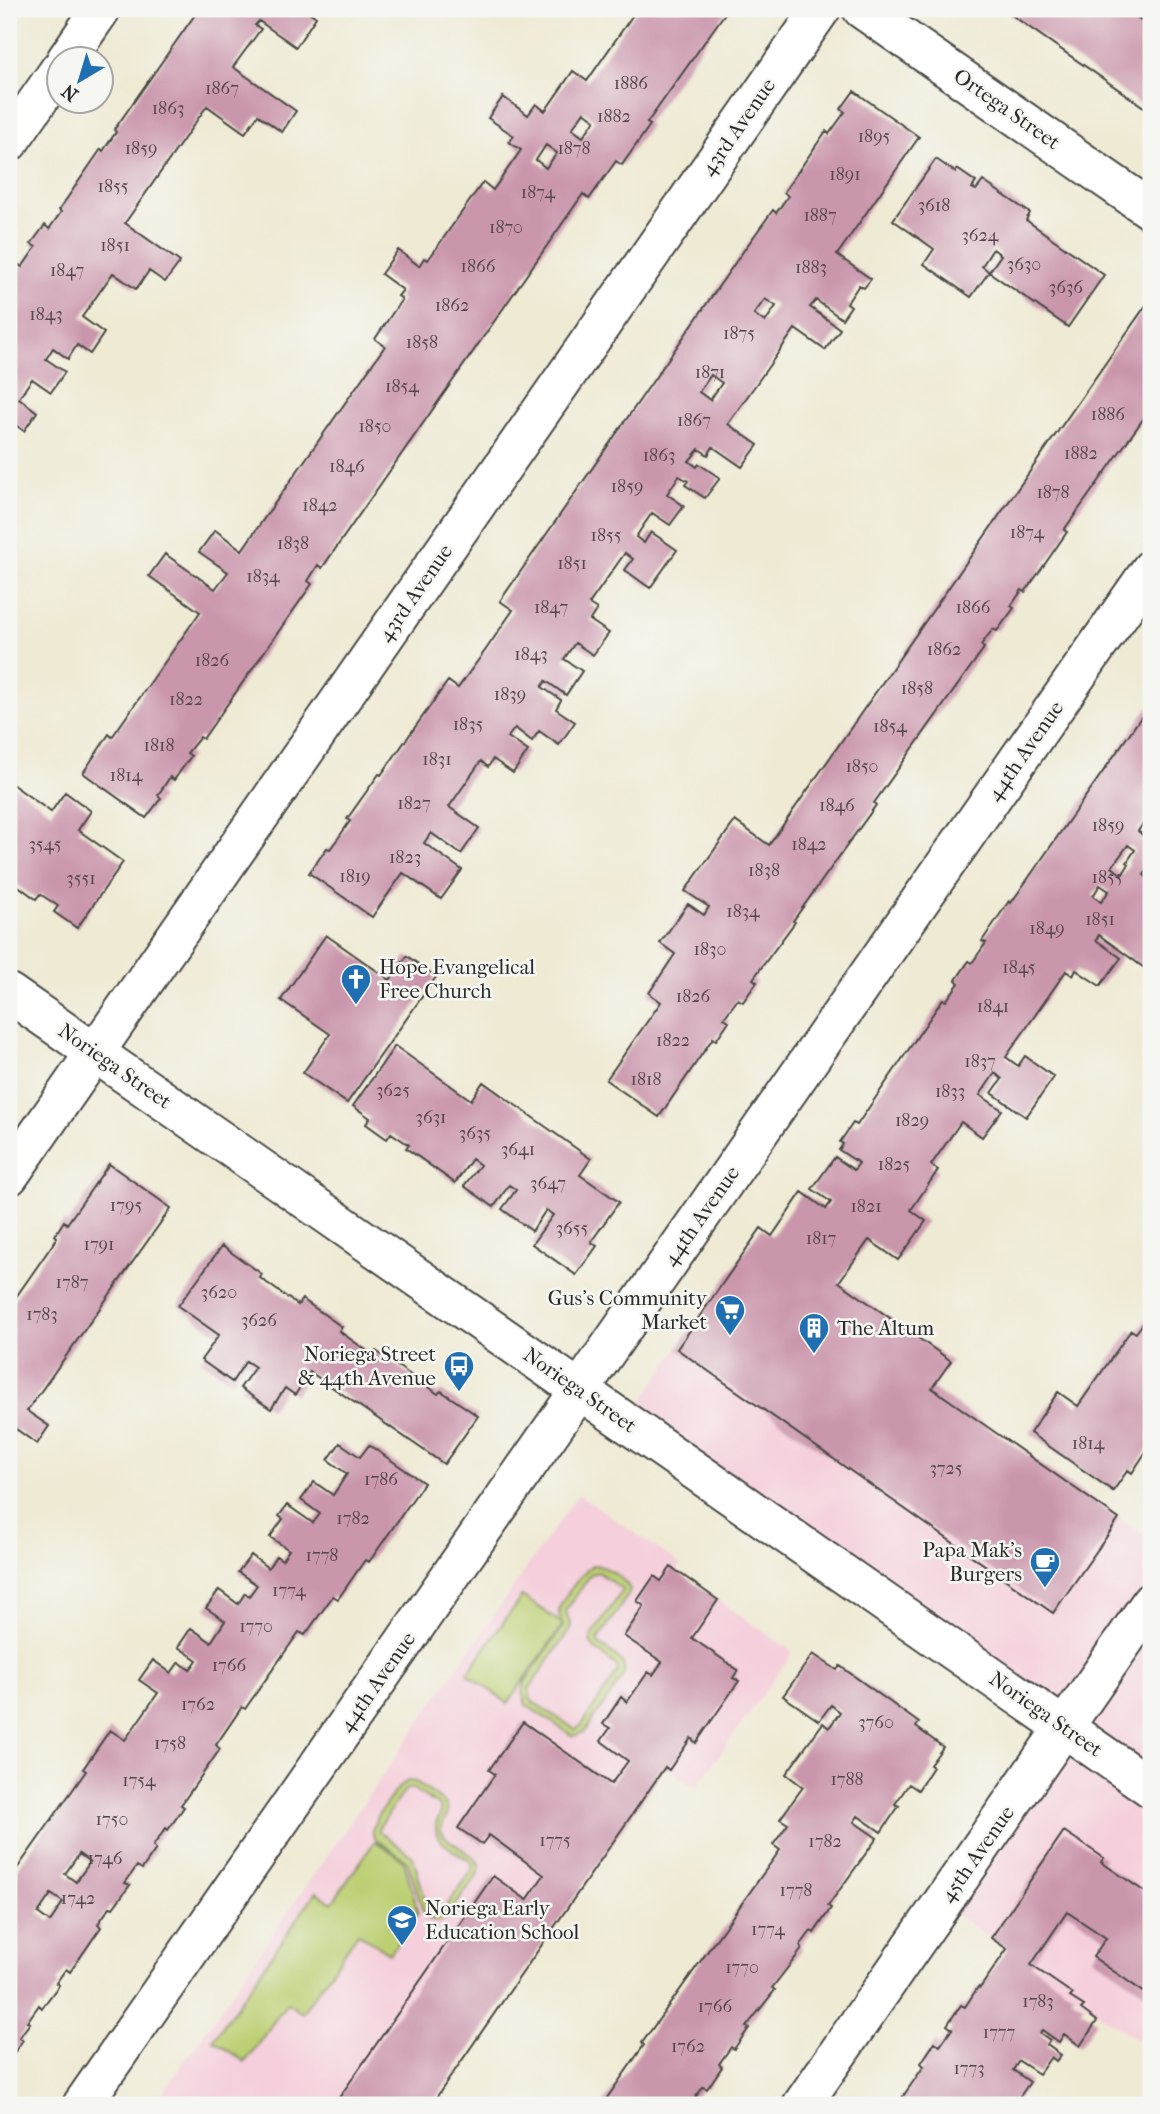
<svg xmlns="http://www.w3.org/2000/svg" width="1160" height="2114" font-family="'IM FELL French Canon',serif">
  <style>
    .built { fill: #f5cfdb }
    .green { fill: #bccf72; stroke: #747d4e; stroke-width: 2; fill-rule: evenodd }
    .building { fill: #ca96ac; fill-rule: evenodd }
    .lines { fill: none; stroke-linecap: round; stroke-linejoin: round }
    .minor-casing { stroke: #484844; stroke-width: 42 }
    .minor { stroke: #fff; stroke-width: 38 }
    .labels { text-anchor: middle; stroke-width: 5; stroke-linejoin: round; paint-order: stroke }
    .number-label { font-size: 18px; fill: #53464b }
    .street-label { font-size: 21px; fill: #2b2b2b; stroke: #f6f6f2 }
    .poi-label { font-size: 21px; fill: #2b2b2b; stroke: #f6f6f2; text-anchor: start }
  </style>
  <rect width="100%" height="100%" fill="#f6f6f2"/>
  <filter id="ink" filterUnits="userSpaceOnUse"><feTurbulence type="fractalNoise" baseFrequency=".0143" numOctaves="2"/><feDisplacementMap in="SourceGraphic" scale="14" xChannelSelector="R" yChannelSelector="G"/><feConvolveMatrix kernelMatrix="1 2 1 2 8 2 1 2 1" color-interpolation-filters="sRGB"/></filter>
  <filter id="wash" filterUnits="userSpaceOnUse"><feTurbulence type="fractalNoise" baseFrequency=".00686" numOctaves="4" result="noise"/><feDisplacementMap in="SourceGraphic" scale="28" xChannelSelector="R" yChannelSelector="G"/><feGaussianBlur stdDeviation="1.57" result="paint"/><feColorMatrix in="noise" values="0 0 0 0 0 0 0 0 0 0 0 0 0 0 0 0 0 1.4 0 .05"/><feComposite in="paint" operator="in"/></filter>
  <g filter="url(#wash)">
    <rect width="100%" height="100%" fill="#efead4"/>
    <path class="built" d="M 761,1228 L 951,1361 L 933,1388 L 1151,1540 L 1151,2050 L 941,1904 L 1064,1728 L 627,1423 Z
      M 578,1494 L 680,1564 L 676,1571 L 793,1652 L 696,1788 L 665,1767 L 431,2105 L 154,2105 Z"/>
    <path class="green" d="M 593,1565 C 606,1566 624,1578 630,1589 L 628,1595 L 597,1641 L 599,1644 C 611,1653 629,1660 623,1677 L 584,1732 L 573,1736 L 526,1705 L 522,1692 L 525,1682 L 563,1627 C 563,1620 558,1618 559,1611 C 560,1601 584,1570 593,1565 ZM 598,1572 L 623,1590 L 593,1634 L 590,1642 L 595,1649 L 617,1666 L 618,1672 L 581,1726 L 575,1729 L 533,1702 L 530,1698 L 529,1689 L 570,1629 L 571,1624 L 566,1613 L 566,1610 L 591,1574 Z
      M 522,1596 L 563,1624 L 508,1703 L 467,1674 Z
      M 408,1781 L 416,1782 L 446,1804 L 448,1813 C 446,1818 441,1824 441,1829 C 443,1843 474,1851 480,1866 L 477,1875 L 448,1916 L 445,1919 L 437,1922 L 425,1917 L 407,1861 L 377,1840 L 372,1831 C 374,1819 396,1787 408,1781 ZM 409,1788 L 413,1789 L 439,1806 L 441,1813 C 425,1840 451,1848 470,1861 L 473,1866 L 471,1872 L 442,1912 C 437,1916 432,1914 428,1909 L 413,1857 L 379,1831 L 379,1827 L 405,1790 Z
      M 375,1841 L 404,1861 L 418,1913 L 390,1954 L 358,1933 L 302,2013 L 287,2003 L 245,2062 L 213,2040 L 316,1892 L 332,1903 Z"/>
    <g id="blocks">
      <path class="building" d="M 199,9 L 305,9 L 316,17 L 296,47 L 259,21 L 255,25 L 261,29 L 233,67 L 296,111 L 282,132 L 258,115 L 245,133 L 207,106 L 125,223 L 180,262 L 165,282 L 149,271 L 136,289 L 113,273 L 82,317 L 104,333 L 90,354 L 77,345 L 68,359 L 53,348 L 46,359 L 65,372 L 51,392 L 32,379 L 19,398 L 37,412 L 24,431 L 9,420 L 9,278 L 18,264 L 22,267 L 36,247 L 31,244 L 45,225 L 49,229 L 61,212 L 59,210 L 101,149 L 103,151 L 116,132 L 114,130 Z
        M 637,9 L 728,9 L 647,123 L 650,125 L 622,165 L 616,161 L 589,199 L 583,194 L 322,568 L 318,565 L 308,581 L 312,584 L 203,739 L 200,737 L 187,753 L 191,756 L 174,780 L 170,777 L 158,795 L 161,798 L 146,818 L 83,773 L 109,734 L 112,737 L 200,612 L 149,576 L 165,554 L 215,589 L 228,572 L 199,552 L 215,530 L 242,550 L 385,346 L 375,339 L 402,299 L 398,296 L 403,290 L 381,274 L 398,250 L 419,266 L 424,258 L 428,260 L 483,182 L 493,190 L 521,150 L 509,142 L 514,136 L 488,118 L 503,97 L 528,115 L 536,104 L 545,111 L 573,71 L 587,81 ZM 584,112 L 595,120 L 583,137 L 572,129 ZM 546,145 L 557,153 L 546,168 L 536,160 Z
        M 1003,9 L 1144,9 L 1138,18 L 1151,27 L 1151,112 Z
        M 854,91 L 919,137 L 837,255 L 871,279 L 864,288 L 859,285 L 847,303 L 851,306 L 842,319 L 816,300 L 810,307 L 840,329 L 825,350 L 795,329 L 728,424 L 758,445 L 742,467 L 713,447 L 708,455 L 699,449 L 689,461 L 697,467 L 699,464 L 720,478 L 705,498 L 685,485 L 688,481 L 679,476 L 667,494 L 684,506 L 670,525 L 652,513 L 643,526 L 636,537 L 644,543 L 651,532 L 677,550 L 650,588 L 625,570 L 633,559 L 625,553 L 589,604 L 597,609 L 590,620 L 609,633 L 593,655 L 575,643 L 564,659 L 582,671 L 566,695 L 546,681 L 542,687 L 561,700 L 556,709 L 575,722 L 559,745 L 539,731 L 532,741 L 515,728 L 508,737 L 528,751 L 513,773 L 493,759 L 488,767 L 481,761 L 449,807 L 479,828 L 461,854 L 431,833 L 424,843 L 462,870 L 441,899 L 403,873 L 372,917 L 309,873 L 327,848 L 330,849 L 339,837 L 350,821 L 347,819 L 379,774 L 381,775 L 448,681 L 458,688 L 487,648 L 513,610 L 500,601 L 744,250 L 773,210 L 776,213 L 788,196 L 784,192 L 826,131 L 829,134 L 845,112 L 841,109 ZM 765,299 L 776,306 L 765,322 L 754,314 ZM 711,375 L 722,383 L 710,400 L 699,392 Z
        M 936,159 L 955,172 L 957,169 L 976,182 L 972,188 L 976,190 L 983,181 L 1030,213 L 1026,220 L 1104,275 L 1068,327 L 989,272 L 1001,255 L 993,249 L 982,266 L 989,272 L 971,297 L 924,264 L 934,249 L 893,220 Z
        M 1151,298 L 1151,408 L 1064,530 L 1067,532 L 1040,571 L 1025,592 L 1022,590 L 1011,606 L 1014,608 L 997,631 L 993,629 L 981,645 L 984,648 L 874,803 L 876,805 L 793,921 L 795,922 L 753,979 L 757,982 L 743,1002 L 738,999 L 724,1018 L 729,1021 L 716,1040 L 713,1038 L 659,1117 L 606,1080 L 661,1002 L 649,993 L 675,954 L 660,943 L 688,904 L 704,915 L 709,907 L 685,891 L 735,821 L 769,845 Z
        M 1151,703 L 1151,812 L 1138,831 L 1145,837 L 1151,829 L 1151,865 L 1144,875 L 1151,880 L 1151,954 L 1143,967 L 1099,935 L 1096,940 L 1121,958 L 1100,986 L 1076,970 L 1073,976 L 1066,971 L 1006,1057 L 1018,1066 L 1025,1056 L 1054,1077 L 1026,1117 L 992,1093 L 1002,1079 L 995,1073 L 980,1095 L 1002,1110 L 982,1137 L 961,1122 L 931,1165 L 938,1170 L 911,1210 L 926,1221 L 898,1260 L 869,1240 L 839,1282 L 951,1361 L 932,1388 L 1119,1519 L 1053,1613 L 677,1349 L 761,1228 L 772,1236 L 802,1192 L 826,1209 L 831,1202 L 812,1189 L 835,1157 L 854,1170 L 859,1163 L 839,1150 L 843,1144 L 840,1142 L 853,1123 L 857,1125 L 943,999 L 946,1001 L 959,983 L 956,980 L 969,961 L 972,963 L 986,943 L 982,941 L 1009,901 L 1011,903 ZM 1128,845 L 1135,850 L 1127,862 L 1129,864 L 1122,875 L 1112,867 ZM 1100,885 L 1109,891 L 1101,902 L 1093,896 Z
        M 9,782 L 51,812 L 65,792 L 91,811 L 78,830 L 123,862 L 77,928 L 54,912 L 58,906 L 40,894 L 36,899 L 9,879 Z
        M 326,935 L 390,980 L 407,956 L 436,977 L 347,1103 L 303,1073 L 330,1034 L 281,1000 Z
        M 395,1046 L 471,1100 L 483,1082 L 591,1159 L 580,1175 L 619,1202 L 591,1242 L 597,1246 L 576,1275 L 532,1244 L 553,1215 L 546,1210 L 532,1231 L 502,1209 L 516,1190 L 509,1185 L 494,1207 L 464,1186 L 480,1165 L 472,1159 L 455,1183 L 406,1148 L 409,1145 L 391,1133 L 387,1139 L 366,1124 L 370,1118 L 353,1106 Z
        M 109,1164 L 171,1208 L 27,1411 L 49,1426 L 37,1444 L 16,1429 L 9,1441 L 9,1307 L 55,1241 L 57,1237 L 55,1235 L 64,1221 L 67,1224 Z
        M 222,1246 L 262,1274 L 260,1278 L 298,1305 L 302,1299 L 342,1327 L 339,1331 L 373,1355 L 376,1351 L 438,1394 L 441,1391 L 478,1416 L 444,1464 L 310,1372 L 295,1395 L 285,1388 L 271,1409 L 240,1388 L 255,1367 L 246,1361 L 232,1382 L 201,1360 L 219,1335 L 178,1306 Z
        M 1151,1312 L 1151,1444 L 1132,1473 L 1128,1470 L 1113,1491 L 1030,1433 L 1058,1392 L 1078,1406 L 1131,1330 L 1136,1333 Z
        M 340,1443 L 360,1457 L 369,1445 L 424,1483 L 369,1562 L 365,1560 L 338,1599 L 333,1596 L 305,1635 L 299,1632 L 245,1709 L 242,1707 L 216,1745 L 220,1749 L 181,1805 L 184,1807 L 168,1830 L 166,1828 L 153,1846 L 156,1849 L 142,1869 L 137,1866 L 125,1883 L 130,1885 L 113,1908 L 110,1907 L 98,1924 L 101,1927 L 70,1972 L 66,1969 L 56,1983 L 59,1985 L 42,2008 L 39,2005 L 27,2022 L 30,2023 L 19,2038 L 23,2040 L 9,2060 L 9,1897 L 10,1894 L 9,1880 L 86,1771 L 83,1769 L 110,1730 L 125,1740 L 158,1693 L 139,1680 L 153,1660 L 171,1673 L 179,1662 L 190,1670 L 197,1660 L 178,1647 L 191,1628 L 211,1642 L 225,1621 L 206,1608 L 219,1590 L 238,1604 L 245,1593 L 249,1596 L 257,1585 L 238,1572 L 251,1555 L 268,1568 L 276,1556 L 282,1560 L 289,1550 L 270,1537 L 283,1519 L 279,1516 L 287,1505 L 313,1523 L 320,1514 L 301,1500 L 314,1482 L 333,1495 L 347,1474 L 328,1460 ZM 79,1854 L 90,1862 L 76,1882 L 65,1874 ZM 51,1894 L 63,1902 L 50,1922 L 38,1913 Z
        M 671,1567 L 718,1600 L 692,1638 L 738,1670 L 733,1678 L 739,1681 L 696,1743 L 691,1738 L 669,1770 L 665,1767 L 431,2105 L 334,2105 L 493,1876 L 527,1900 L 544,1875 L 489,1835 L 482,1844 L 458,1828 L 495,1774 L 489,1770 L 523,1722 L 611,1784 L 628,1761 L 601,1741 L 610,1728 L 603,1724 L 621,1697 L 627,1702 L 648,1672 L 653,1675 L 662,1662 L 624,1636 L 644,1606 L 637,1601 L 654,1576 L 661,1581 Z
        M 813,1654 L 837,1670 L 840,1666 L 919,1723 L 916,1727 L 943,1747 L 930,1765 L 933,1767 L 918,1790 L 909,1784 L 895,1804 L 899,1806 L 881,1832 L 858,1816 L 854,1822 L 877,1838 L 828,1906 L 831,1908 L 814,1933 L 811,1931 L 800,1946 L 802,1949 L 772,1988 L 775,1990 L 746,2027 L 749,2028 L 734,2049 L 731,2047 L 719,2064 L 722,2067 L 707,2089 L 703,2087 L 692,2102 L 697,2105 L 602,2105 L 644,2045 L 642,2043 L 780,1850 L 773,1845 L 788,1824 L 780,1819 L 803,1787 L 786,1774 L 823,1723 L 829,1728 L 840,1712 L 831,1705 L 819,1721 L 783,1696 Z
        M 1064,1831 L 1104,1858 L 1101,1862 L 1151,1896 L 1151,1997 L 1093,1957 L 1106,1938 L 1067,1912 L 1031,1965 L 1073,1994 L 1070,1997 L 1084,2006 L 1081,2009 L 1097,2021 L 1080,2046 L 1064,2034 L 1059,2042 L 1042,2030 L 1040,2033 L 1050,2040 L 1047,2045 L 1061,2055 L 1056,2061 L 1051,2057 L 1039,2074 L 1019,2061 L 1013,2070 L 1030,2082 L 1014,2105 L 993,2105 L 990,2103 L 989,2105 L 897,2105 L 924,2066 L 921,2063 L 935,2042 L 940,2046 L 952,2029 L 947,2025 L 961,2005 L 965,2007 L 978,1987 L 980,1988 L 1007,1949 L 991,1938 Z"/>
    </g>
  </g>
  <g filter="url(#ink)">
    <use href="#blocks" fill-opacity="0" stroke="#484844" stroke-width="2"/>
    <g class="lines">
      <g class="minor-casing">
        <path id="minor" d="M 862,9 L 1151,210
          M 66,60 L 101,9
          M 9,142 L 60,69
          M 9,993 L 1151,1788
          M 9,1176 L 821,9
          M 82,2105 L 1151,569
          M 802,2105 L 1151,1602"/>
      </g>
      <use href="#minor" class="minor"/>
    </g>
  </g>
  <defs>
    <g id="church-pin" transform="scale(1.575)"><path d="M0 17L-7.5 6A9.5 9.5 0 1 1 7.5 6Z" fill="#1f6fb2" stroke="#f6f6f2"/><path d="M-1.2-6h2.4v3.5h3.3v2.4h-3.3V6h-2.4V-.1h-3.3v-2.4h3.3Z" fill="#fff"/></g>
    <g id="supermarket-pin" transform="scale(1.575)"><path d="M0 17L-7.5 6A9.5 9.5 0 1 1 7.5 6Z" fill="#1f6fb2" stroke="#f6f6f2"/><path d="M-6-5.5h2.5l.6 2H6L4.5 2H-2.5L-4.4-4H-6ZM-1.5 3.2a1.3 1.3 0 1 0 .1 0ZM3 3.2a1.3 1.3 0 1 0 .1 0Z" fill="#fff"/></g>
    <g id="building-pin" transform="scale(1.575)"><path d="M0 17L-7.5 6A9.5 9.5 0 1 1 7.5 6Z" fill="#1f6fb2" stroke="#f6f6f2"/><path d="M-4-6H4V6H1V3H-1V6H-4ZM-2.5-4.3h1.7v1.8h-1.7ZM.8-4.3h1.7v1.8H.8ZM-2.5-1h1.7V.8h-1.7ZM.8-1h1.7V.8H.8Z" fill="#fff"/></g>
    <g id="bus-pin" transform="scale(1.575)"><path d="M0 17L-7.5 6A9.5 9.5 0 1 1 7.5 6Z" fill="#1f6fb2" stroke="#f6f6f2"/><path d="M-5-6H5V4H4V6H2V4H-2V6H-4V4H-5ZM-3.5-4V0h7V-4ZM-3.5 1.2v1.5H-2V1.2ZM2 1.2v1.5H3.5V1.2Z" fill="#fff"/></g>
    <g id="cafe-pin" transform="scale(1.575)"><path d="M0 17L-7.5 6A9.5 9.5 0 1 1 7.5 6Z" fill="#1f6fb2" stroke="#f6f6f2"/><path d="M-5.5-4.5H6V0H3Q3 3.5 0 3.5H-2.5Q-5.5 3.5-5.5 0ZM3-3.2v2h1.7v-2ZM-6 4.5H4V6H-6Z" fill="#fff"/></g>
    <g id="school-pin" transform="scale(1.575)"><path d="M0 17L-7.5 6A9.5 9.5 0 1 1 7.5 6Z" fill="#1f6fb2" stroke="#f6f6f2"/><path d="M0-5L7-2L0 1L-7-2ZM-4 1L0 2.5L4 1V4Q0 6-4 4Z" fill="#fff"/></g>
  </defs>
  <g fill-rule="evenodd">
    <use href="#church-pin" x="356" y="979"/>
    <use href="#supermarket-pin" x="730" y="1310"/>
    <use href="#building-pin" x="814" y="1328"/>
    <use href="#bus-pin" x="459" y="1366"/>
    <use href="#cafe-pin" x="1045" y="1562"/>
    <use href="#school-pin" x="402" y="1920"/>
  </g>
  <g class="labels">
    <g class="number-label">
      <text x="631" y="89">1886</text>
      <text x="222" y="94">1867</text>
      <text x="168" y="114">1863</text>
      <text x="614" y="122">1882</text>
      <text x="874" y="142">1895</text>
      <text x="141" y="154">1859</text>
      <text x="574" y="154">1878</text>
      <text x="845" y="180">1891</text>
      <text x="113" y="192">1855</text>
      <text x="538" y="198">1874</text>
      <text x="934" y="211">3618</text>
      <text x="820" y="221">1887</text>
      <text x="506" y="233">1870</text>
      <text x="980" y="241">3624</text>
      <text x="115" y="251">1851</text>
      <text x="1024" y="270">3630</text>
      <text x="478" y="272">1866</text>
      <text x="811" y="273">1883</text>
      <text x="67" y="276">1847</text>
      <text x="1066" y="293">3636</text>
      <text x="452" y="311">1862</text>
      <text x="46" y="320">1843</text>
      <text x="739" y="339">1875</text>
      <text x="422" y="348">1858</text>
      <text x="710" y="378">1871</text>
      <text x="402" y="392">1854</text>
      <text x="1108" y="420">1886</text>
      <text x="694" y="426">1867</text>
      <text x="375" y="432">1850</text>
      <text x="1081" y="459">1882</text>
      <text x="659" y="461">1863</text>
      <text x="347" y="472">1846</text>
      <text x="627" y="492">1859</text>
      <text x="1053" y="498">1878</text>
      <text x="320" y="511">1842</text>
      <text x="1027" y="538">1874</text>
      <text x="606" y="541">1855</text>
      <text x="293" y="549">1838</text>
      <text x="572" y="569">1851</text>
      <text x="263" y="582">1834</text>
      <text x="551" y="613">1847</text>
      <text x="973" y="613">1866</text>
      <text x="944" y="655">1862</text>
      <text x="531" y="660">1843</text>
      <text x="212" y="666">1826</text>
      <text x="917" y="694">1858</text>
      <text x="510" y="700">1839</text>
      <text x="186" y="705">1822</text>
      <text x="468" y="730">1835</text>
      <text x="890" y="732">1854</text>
      <text x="159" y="751">1818</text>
      <text x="437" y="765">1831</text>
      <text x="862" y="772">1850</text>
      <text x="126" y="781">1814</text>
      <text x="414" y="809">1827</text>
      <text x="837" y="811">1846</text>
      <text x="1108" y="831">1859</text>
      <text x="45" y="850">3545</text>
      <text x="809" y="850">1842</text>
      <text x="405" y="863">1823</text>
      <text x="764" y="876">1838</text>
      <text x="355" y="882">1819</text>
      <text x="1107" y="883">1855</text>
      <text x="81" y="884">3551</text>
      <text x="743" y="917">1834</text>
      <text x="1100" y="925">1851</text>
      <text x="1047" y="934">1849</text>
      <text x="710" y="955">1830</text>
      <text x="1019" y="973">1845</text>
      <text x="693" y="1002">1826</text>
      <text x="993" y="1012">1841</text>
      <text x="673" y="1046">1822</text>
      <text x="980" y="1067">1837</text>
      <text x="646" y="1085">1818</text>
      <text x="393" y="1096">3625</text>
      <text x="950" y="1097">1833</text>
      <text x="431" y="1123">3631</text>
      <text x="912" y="1126">1829</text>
      <text x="475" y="1139">3635</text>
      <text x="518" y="1155">3641</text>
      <text x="894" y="1170">1825</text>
      <text x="548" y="1189">3647</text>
      <text x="126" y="1211">1795</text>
      <text x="866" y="1212">1821</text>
      <text x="572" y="1234">3655</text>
      <text x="821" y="1244">1817</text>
      <text x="99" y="1250">1791</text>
      <text x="72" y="1288">1787</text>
      <text x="219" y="1298">3620</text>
      <text x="42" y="1320">1783</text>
      <text x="259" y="1326">3626</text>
      <text x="1088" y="1449">1814</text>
      <text x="946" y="1474">3725</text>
      <text x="381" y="1485">1786</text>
      <text x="353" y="1524">1782</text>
      <text x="322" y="1561">1778</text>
      <text x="289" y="1596">1774</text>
      <text x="256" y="1632">1770</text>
      <text x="229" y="1671">1766</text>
      <text x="198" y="1710">1762</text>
      <text x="876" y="1728">3760</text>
      <text x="170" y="1749">1758</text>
      <text x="847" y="1785">1788</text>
      <text x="139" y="1786">1754</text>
      <text x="112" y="1825">1750</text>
      <text x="555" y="1846">1775</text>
      <text x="825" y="1847">1782</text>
      <text x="105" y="1864">1746</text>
      <text x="796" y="1896">1778</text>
      <text x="78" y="1904">1742</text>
      <text x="768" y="1935">1774</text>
      <text x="742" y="1973">1770</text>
      <text x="1038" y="2007">1783</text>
      <text x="715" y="2012">1766</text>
      <text x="999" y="2038">1777</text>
      <text x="688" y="2052">1762</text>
      <text x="969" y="2074">1773</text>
    </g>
    <g class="street-label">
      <text transform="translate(1007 109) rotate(35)" y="7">Ortega Street</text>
      <text transform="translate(738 127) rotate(-55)" y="7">43rd Avenue</text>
      <text transform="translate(415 593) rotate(-55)" y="7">43rd Avenue</text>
      <text transform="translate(1025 751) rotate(-55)" y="7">44th Avenue</text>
      <text transform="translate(115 1066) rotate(35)" y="7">Noriega Street</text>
      <text transform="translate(701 1216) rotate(-55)" y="7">44th Avenue</text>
      <text transform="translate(580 1390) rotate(35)" y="7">Noriega Street</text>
      <text transform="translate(377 1682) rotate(-55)" y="7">44th Avenue</text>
      <text transform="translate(1046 1714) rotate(35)" y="7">Noriega Street</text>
      <text transform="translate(977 1854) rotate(-55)" y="7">45th Avenue</text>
    </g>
    <g class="poi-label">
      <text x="379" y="974">Hope Evangelical<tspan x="379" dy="24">Free Church</tspan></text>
      <text x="707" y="1305" text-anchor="end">Gus's Community<tspan x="707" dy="24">Market</tspan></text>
      <text x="837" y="1335">The Altum</text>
      <text x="436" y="1361" text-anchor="end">Noriega Street<tspan x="436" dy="24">&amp; 44th Avenue</tspan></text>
      <text x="1022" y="1557" text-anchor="end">Papa Mak's<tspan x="1022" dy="24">Burgers</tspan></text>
      <text x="425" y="1915">Noriega Early<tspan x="425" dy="24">Education School</tspan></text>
    </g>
  </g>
  <rect width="1160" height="2114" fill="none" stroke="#f6f6f2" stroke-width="35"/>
  <g transform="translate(80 80) rotate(218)"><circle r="33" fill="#f6f6f2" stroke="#a5a5a2" stroke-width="2"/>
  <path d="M0-5L12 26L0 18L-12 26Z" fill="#1f6fb2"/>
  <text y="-10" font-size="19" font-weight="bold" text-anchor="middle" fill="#2b2b2b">N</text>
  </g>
</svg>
